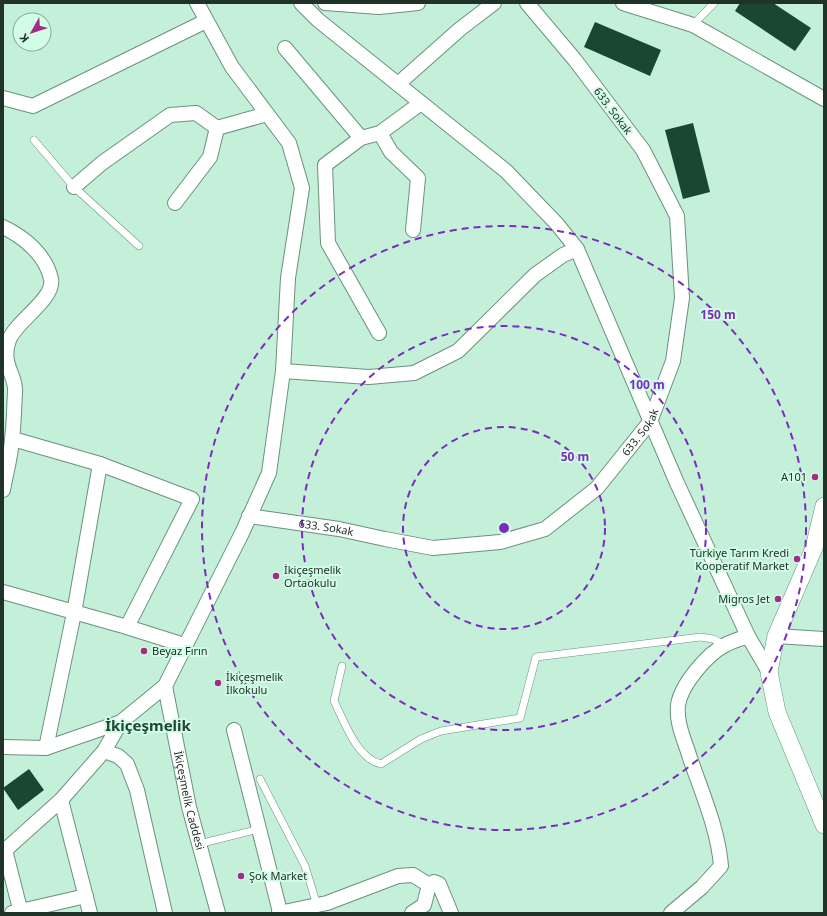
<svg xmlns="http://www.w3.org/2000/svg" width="827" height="916" font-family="'Noto Sans',sans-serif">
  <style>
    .building { fill: #194732 }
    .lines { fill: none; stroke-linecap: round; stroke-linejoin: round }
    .service-casing { stroke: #6a927d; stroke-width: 8 }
    .minor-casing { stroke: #6a927d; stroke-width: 16 }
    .tertiary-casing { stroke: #6a927d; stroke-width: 18 }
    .service { stroke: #fff; stroke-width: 7 }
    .minor { stroke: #fff; stroke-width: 14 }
    .tertiary { stroke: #fff; stroke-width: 17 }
    .ring { fill: none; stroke: #7b2cbf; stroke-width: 2; stroke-dasharray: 7 5 }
    .poi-dot { fill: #a42c83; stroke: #d1fce5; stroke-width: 1.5 }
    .labels { text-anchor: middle; stroke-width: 4; stroke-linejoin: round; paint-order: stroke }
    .street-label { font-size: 11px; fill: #213229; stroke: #d1fce5 }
    .poi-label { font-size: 11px; fill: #213229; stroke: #d1fce5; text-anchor: start }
    .district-label { font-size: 15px; font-weight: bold; fill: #204634; stroke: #d1fce5 }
    .centre { fill: #7b2cbf; stroke: #d1fce5; stroke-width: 2 }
    .ring-label { font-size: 12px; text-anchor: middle; font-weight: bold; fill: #7b2cbf; stroke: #d1fce5; stroke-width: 4; stroke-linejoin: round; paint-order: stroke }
  </style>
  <rect width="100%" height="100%" fill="#c4efd8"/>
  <path class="building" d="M 740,3 L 773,3 L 811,28 L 795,51 L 735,11 Z
    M 595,22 L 661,50 L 650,76 L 584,47 Z
    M 693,123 L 710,192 L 683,199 L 665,130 Z
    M 29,769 L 44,790 L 18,810 L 3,788 Z"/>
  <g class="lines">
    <g class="service-casing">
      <path id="service" d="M 693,25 L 714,3
        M 34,140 L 74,187 L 139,246
        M 342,666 L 334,701 C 344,721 357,759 381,764 L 421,739 L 441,731 L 520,718 L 536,657 L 701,637 L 713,639 L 725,645
        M 260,779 L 305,866 L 317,905
        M 199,844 L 259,829"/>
    </g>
    <g class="minor-casing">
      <g id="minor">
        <path d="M 301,3 L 318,20 L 506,171 L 557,224 L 577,249"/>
        <path d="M 325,3 L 379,7 L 418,3"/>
        <path d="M 623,3 L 693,25 L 824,99"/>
        <path d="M 285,48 L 361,138"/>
        <path d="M 398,84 L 460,29 L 494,3"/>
        <path d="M 3,98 L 33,106 L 206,21"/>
        <path d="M 380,133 L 391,152 L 418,178 L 413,230"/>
        <path d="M 74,187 L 102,163 L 170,115 L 196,113 L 217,128 L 267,114"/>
        <path d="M 175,203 L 210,157 L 217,128"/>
        <path d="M 3,227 C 24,237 46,255 51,279 C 55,299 16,321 9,340 C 0,365 17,375 15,393 C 14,408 14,424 12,439 C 11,456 6,473 3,490"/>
        <path d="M 379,333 L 328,243 L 325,165 L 361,138 L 380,133 L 421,103"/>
        <path d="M 283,371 L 369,377 L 414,373 L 458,351 L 535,275 L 563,255 L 577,249 L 677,483 L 748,636 L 769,672"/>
        <path d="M 13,439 L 100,464 L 192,499 L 127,627"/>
        <path id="s1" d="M 249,516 L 339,529 L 385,539 L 433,548 L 500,542 L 545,529 L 597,488 L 650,422 L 673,361 L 682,298 L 677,216 L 643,150 L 575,60 L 527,3"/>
        <path d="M 3,592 L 127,627 L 184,645"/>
        <path d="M 776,636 L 824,639"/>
        <path id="s2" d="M 165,686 L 189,807 L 218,913"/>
        <path d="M 234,730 L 280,912"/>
        <path d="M 3,747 L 46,748 L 121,722 L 165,686 L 242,533 L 269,473 L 283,371 L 288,278 L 302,188 L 289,143 L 232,67 L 197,3"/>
        <path d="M 46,748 L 74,613 L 100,464"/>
        <path d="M 104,751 L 118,756 L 127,764 L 137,790 L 165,913"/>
        <path d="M 61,800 L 90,913"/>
        <path d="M 5,850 L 21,913"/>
        <path d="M 3,852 L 61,800 L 104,751 L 121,722"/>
        <path d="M 12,913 L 86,896"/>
        <path d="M 279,913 L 327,903 L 398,876 L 413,875 L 429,885"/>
        <path d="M 412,913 L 424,905 L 429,885 L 434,882 L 439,884 L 451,913"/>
        <path d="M 671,913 L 702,887 L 721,866 C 718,829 702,793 690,758 C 685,741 676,724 678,705 C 681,685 707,654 725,645 C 732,641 741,639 748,636"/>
      </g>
    </g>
    <g class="tertiary-casing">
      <path id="tertiary" d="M 824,506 L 814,548 L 776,636 L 769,672 L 777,712 L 824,825"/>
    </g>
    <use href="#service" class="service"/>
    <use href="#minor" class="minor"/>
    <use href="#tertiary" class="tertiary"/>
  </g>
  <g class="ring">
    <circle cx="504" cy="528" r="101"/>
    <circle cx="504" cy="528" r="202"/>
    <circle cx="504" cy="528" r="302"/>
  </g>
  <g class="poi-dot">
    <circle cx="815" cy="477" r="4"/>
    <circle cx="797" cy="559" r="4"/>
    <circle cx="276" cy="576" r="4"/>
    <circle cx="778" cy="599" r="4"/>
    <circle cx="144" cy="651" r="4"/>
    <circle cx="218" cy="683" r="4"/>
    <circle cx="241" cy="876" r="4"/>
  </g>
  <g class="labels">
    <g class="street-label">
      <text transform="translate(613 111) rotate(53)" y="4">633. Sokak</text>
      <text dy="4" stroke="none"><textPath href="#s1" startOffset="438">633. Sokak</textPath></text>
      <text dy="4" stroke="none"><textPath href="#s1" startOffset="78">633. Sokak</textPath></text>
      <text dy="4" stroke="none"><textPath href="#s2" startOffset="117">İkiçeşmelik Caddesi</textPath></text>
    </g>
    <g class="poi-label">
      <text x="807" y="481" text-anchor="end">A101</text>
      <text x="789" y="557" text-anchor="end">Türkiye Tarım Kredi<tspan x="789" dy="13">Kooperatif Market</tspan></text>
      <text x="284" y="574">İkiçeşmelik<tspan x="284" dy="13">Ortaokulu</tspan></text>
      <text x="770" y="603" text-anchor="end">Migros Jet</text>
      <text x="152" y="655">Beyaz Fırın</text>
      <text x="226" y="681">İkiçeşmelik<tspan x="226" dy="13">İlkokulu</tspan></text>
      <text x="249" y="880">Şok Market</text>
    </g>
    <g class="district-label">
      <text x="148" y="731">İkiçeşmelik</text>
    </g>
  </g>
  <circle cx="504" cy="528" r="6" class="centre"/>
  <g class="ring-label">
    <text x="718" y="319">150 m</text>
    <text x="647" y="389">100 m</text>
    <text x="575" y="461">50 m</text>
  </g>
  <rect width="827" height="916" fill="none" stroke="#213229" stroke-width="8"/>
  <g transform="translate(32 32) rotate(231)"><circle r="19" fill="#d1fce5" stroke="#8bab9a"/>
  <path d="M0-3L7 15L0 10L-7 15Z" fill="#a42c83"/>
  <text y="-6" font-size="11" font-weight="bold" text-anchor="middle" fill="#213229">K</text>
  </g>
</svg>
